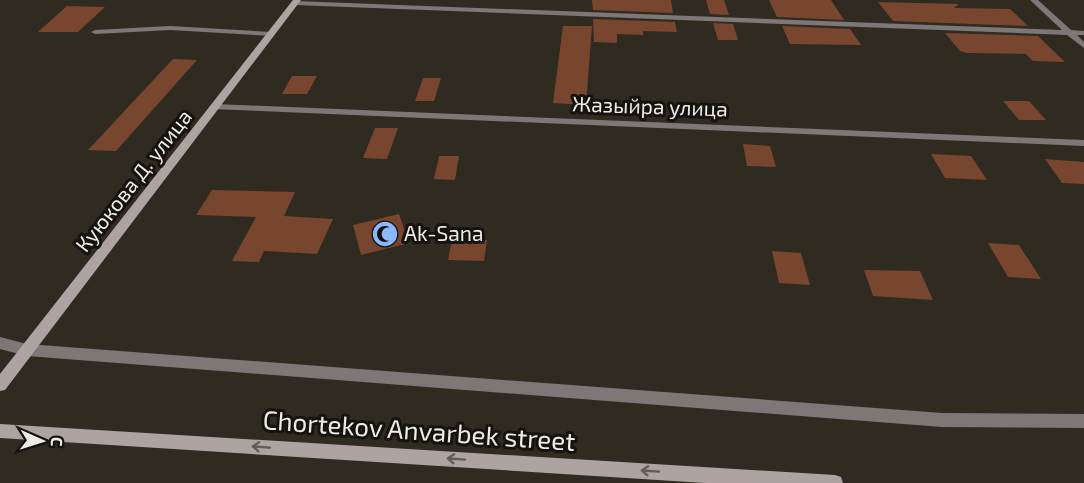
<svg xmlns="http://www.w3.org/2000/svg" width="1084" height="483" font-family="'Exo 2',sans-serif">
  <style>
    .building { fill: #78452f }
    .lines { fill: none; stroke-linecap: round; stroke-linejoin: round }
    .street { fill: #7e7777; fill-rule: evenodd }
    .secondary { fill: #aea3a2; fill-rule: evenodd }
    .oneway { stroke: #625b58 }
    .labels { text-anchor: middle; stroke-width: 6; stroke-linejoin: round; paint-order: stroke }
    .street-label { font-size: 21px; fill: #edebe4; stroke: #15130f }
    .poi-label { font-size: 21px; fill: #edebe4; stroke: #15130f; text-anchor: start }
    .near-street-label { font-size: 26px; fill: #edebe4; stroke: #15130f }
  </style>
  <rect width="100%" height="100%" fill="#2f2b20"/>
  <path class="building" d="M 592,0 L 671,0 L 673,13 L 593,10 Z
    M 706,0 L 724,0 L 729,15 L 710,14 Z
    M 769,0 L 831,0 L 844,20 L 777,17 Z
    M 878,2 L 959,4 L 954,8 L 1010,9 L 1028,26 L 893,21 Z
    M 67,6 L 105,7 L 78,32 L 38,32 Z
    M 593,19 L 675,22 L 677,32 L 643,31 L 643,35 L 617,34 L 617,43 L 594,42 Z
    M 713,23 L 733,24 L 738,40 L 718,40 Z
    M 563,26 L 592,26 L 586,105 L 553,103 Z
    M 782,26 L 850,29 L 861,45 L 790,44 Z
    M 945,33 L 1038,36 L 1065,62 L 1033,61 L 1026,54 L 967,53 L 960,51 Z
    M 173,59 L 197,60 L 116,151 L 88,150 Z
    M 292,76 L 317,76 L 307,94 L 282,94 Z
    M 423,78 L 441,78 L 434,101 L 415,101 Z
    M 1003,101 L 1029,101 L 1046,120 L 1019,120 Z
    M 375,128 L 398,128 L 387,159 L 363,158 Z
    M 743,144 L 770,146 L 776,167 L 747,166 Z
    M 931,154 L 971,156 L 987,180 L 945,178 Z
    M 439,156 L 459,156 L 455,180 L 434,179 Z
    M 1045,159 L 1084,162 L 1084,184 L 1062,183 Z
    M 212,190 L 295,192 L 284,216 L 333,219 L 317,254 L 264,251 L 259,262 L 232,261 L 256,217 L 196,215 Z
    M 399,214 L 409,243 L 361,255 L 353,225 Z
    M 452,239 L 487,240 L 484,261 L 448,260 Z
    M 988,243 L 1019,245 L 1041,279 L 1008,277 Z
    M 772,251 L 801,253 L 810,285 L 779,283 Z
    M 864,270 L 920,271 L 933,300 L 873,296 Z"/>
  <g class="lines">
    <path class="street" d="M 1030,0 L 1038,0 L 1071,30 L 1084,31 L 1084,35 L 1077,35 L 1084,42 L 1084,48 L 1067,35 L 295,5 L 291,3 L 295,1 L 1062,30 Z
      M 170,26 L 271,32 L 275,34 L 271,36 L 170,30 L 95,34 L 91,32 L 95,30 Z
      M 215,104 L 1084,140 L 1084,146 L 212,109 L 210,107 Z
      M 0,337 L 27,344 L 942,413 L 1084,414 L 1084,428 L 942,427 L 27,356 L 0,349 Z"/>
    <path class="secondary" d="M 293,0 L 301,0 L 5,390 L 0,391 L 0,374 Z
      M 0,424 L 835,475 L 841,477 L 843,483 L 705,483 L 0,438 Z"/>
  </g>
  <defs><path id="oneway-shaft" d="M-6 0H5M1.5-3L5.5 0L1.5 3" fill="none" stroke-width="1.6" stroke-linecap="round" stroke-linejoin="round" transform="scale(1.5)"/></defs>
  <g class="oneway">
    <use href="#oneway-shaft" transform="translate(261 447) rotate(-176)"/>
    <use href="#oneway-shaft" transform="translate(456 459) rotate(-176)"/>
    <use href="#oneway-shaft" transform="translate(650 471) rotate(-176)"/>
  </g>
  <defs>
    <g id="mosque-disc" transform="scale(1.35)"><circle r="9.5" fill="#8bb9fc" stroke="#15130f"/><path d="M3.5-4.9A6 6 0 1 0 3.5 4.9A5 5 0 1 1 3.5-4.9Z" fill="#111"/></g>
  </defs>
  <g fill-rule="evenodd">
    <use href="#mosque-disc" x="385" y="234"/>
  </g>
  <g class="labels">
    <g class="street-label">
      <text transform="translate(650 107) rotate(2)" y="7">Жазыйра улица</text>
      <text transform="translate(134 181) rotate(-52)" y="7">Куюкова Д. улица</text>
    </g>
    <g class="poi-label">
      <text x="404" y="241">Ak-Sana</text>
    </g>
    <g class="near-street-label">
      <text transform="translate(419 431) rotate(4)" y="9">Chortekov Anvarbek street</text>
    </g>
  </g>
  <g transform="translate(42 441) rotate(93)" stroke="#15130f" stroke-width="4.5" paint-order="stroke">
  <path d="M0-4.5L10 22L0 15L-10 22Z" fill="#edebe4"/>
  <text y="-9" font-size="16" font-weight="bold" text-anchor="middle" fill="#edebe4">С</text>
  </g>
</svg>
